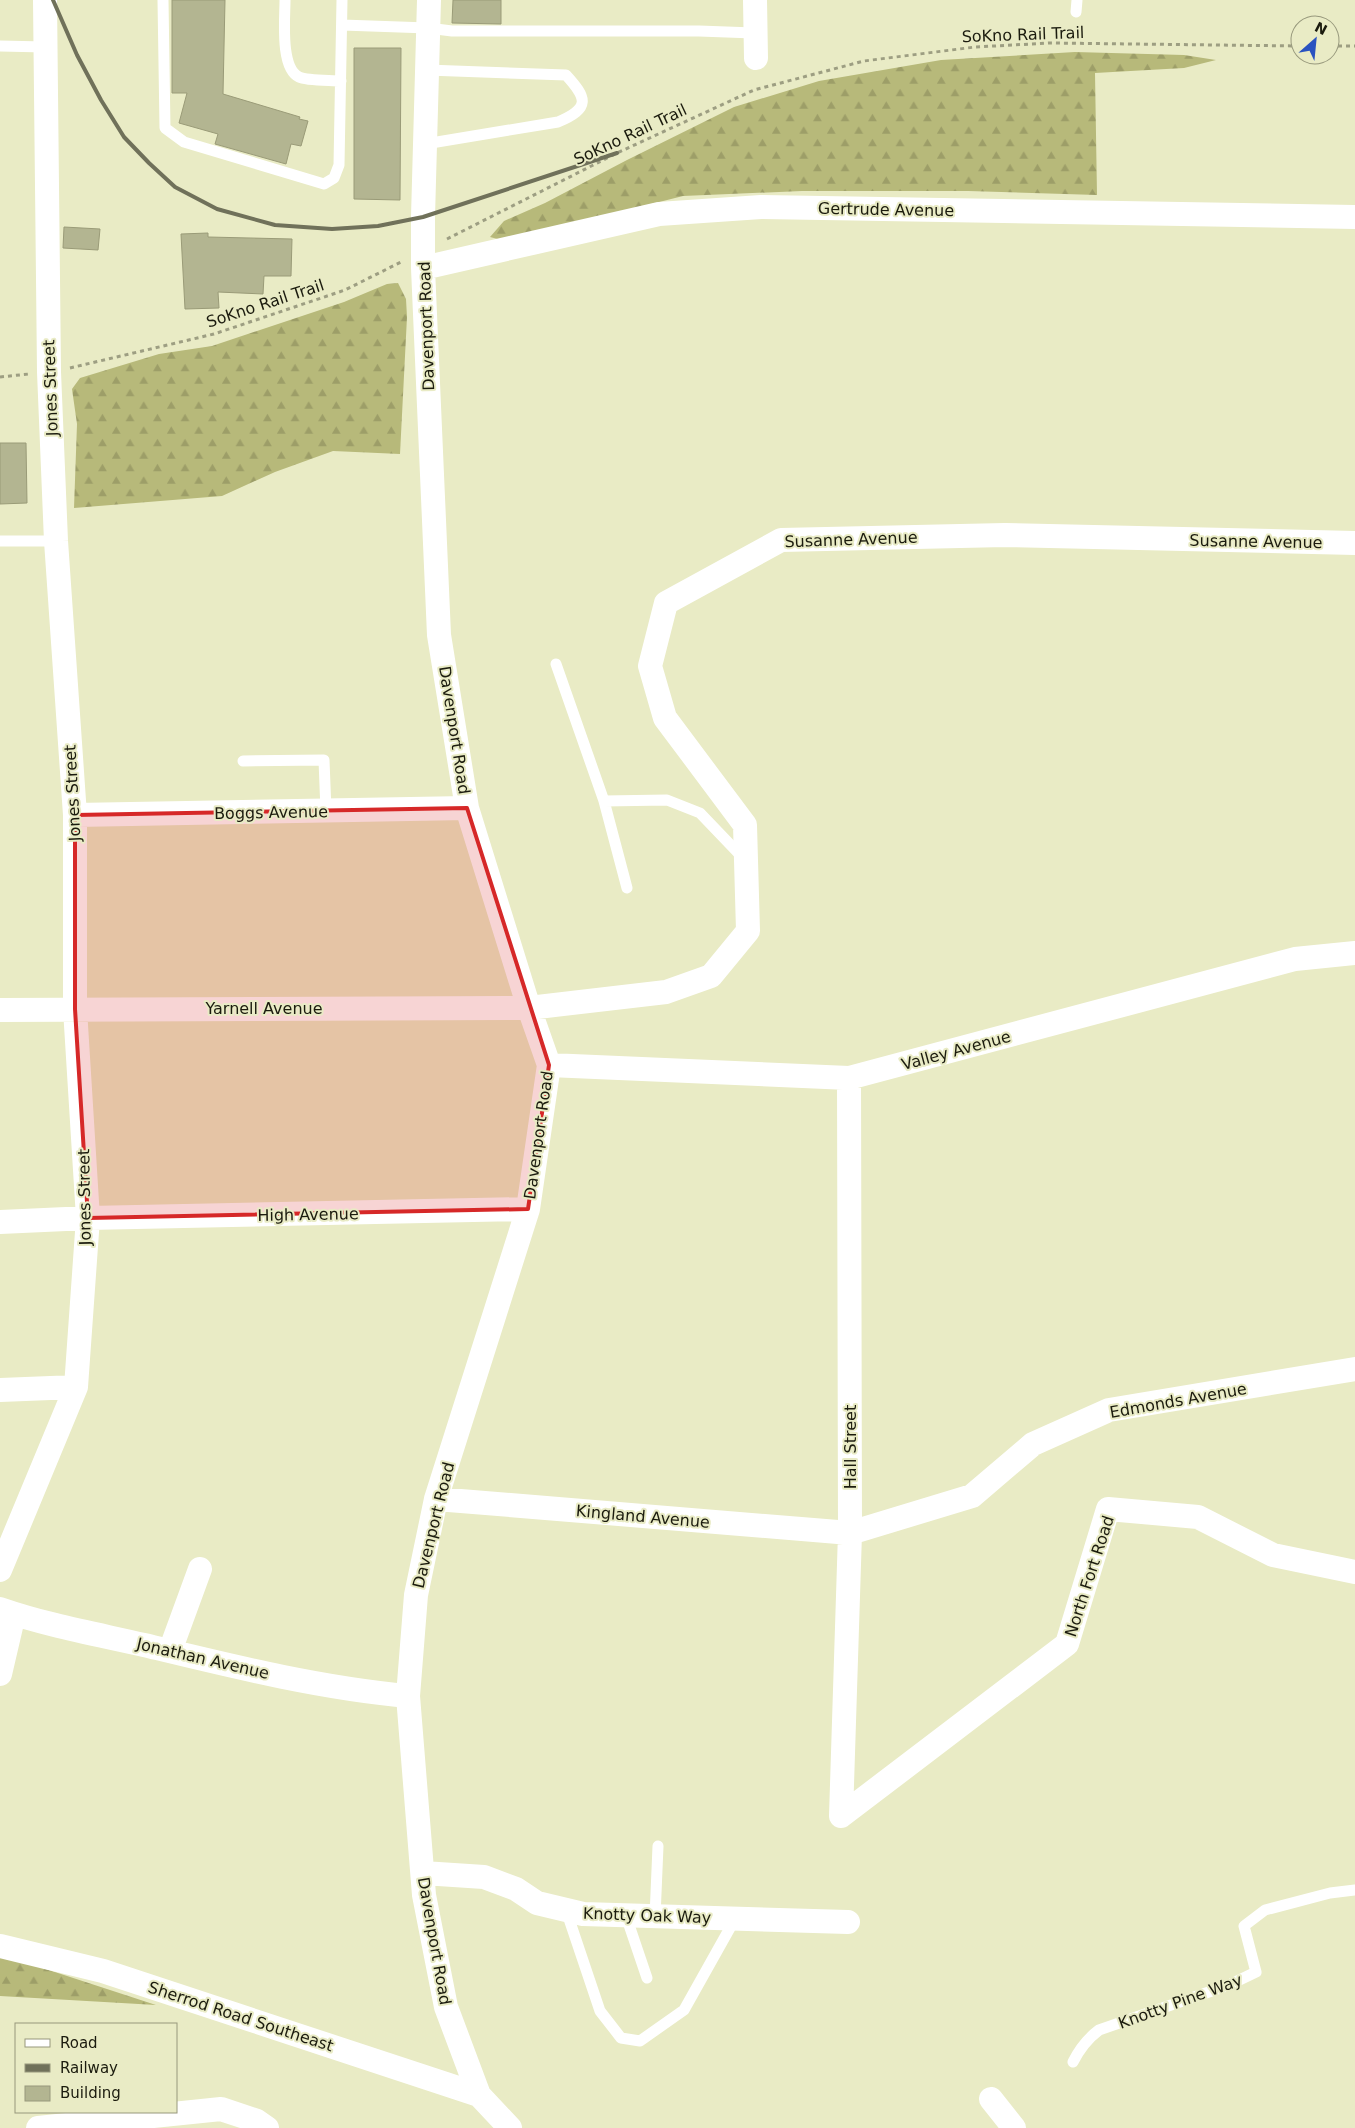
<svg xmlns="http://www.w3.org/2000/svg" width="1355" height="2128" font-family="'DejaVu Sans',sans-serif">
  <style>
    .forest { fill: url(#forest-firs) }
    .building { fill: #b3b591; stroke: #9a9b78 }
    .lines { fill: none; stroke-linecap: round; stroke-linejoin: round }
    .path { stroke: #9d9e82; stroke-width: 3; stroke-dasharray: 4 4; stroke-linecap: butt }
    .service { stroke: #fff; stroke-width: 11 }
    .minor { stroke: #fff; stroke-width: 24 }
    .rail { stroke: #70715a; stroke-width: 4 }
    .marked { fill: #d62828; fill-opacity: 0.2; stroke: #d62828; stroke-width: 4; stroke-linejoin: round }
    .labels { text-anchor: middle; stroke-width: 4; stroke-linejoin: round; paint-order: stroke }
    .street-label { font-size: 16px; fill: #1b1b0e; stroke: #e9ebc5 }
  </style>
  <defs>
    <pattern id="forest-firs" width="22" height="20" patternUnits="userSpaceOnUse" patternTransform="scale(1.25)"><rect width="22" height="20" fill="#b7b97a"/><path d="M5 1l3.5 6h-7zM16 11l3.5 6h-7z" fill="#9d9e68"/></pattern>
  </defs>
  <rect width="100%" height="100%" fill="#e9ebc5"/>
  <path class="forest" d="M 1075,52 L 1184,55 L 1216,60 L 1184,68 L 1095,73 L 1097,195 L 968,191 L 802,191 L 683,196 L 505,241 L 490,237 L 504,221 L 545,203 L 627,160 L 734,107 L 819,81 L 941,60 Z
    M 398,283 L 406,299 L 407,317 L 400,454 L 333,451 L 275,472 L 222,496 L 74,508 L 77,424 L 72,389 L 80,378 L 159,354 L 212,346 L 344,302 L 387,284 Z
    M 0,1956 L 15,1959 L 156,2005 L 0,1996 Z"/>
  <path class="building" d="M 172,0 L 225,0 L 223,94 L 300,117 L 299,119 L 308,121 L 301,146 L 291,144 L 286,164 L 215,144 L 218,134 L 179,123 L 187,93 L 172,93 Z
    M 453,0 L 501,0 L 501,24 L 452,23 Z
    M 354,48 L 401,48 L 400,200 L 354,199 Z
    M 64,227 L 100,229 L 98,250 L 63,248 Z
    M 208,233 L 208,237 L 292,239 L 291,276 L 264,276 L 263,294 L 218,292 L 219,308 L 185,309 L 181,234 Z
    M 0,443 L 26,443 L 27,503 L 0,504 Z"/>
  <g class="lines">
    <path class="path" d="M 1330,46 L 1355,46
      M 447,239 L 617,153 L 754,90 L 864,61 L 975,47 L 1050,43 L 1300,46
      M 70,368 L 214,334 L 345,290 L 401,262
      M 0,377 L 29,374"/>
    <path class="service" d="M 163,0 L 165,128 L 184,142 L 324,184 L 334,178 L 339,165 L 342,0
      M 285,0 C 285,19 280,68 299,77 C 307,81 331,80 341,81
      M 1076,12 L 1077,0
      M 342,25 L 428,28 L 452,31 L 699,31 L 754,33
      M 0,46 L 45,47
      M 425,144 L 558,122 C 591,108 587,98 566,75 L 427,70
      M 0,541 L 56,541
      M 556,664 L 604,801
      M 243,761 L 324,760 L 326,811
      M 627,888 L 604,801 L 667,800 L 700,813 L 745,860
      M 566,1910 L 600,2011 L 621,2038 L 640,2041 L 684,2010 L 735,1919
      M 626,1916 L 647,1978
      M 655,1917 L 658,1846
      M 1073,2062 C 1080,2048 1087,2039 1099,2030 L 1229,1985 L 1256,1972 L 1244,1926 L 1265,1910 L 1330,1893 L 1355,1890"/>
    <path class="minor" d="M 429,0 L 423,217 L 423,268 L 439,635 L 467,808 L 529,1008 L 549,1065 L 528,1209 L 436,1499 L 416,1595 L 408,1696 L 424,1895 L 446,2007 L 479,2095 L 510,2128
      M 755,0 L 756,58
      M 423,268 L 659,214 L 761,207 L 1355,217
      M 75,815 L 467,808
      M 0,1010 L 529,1008 L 666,992 L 711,976 L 748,931 L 745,825 L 665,718 L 650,666 L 666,603 L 781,540 L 1005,535 L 1355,543
      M 549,1065 L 849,1078 L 1295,959 L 1355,953
      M 0,1222 L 88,1218 L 528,1209
      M 0,1390 L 76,1387
      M 436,1499 L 850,1533 L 972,1496 L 1033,1444 L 1109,1410 L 1355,1369
      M 0,1570 L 76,1387 L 88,1218 L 75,1009 L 75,815 L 56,541 L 49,372 L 45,0
      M 0,1609 C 46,1625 96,1634 144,1645 C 231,1666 319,1688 408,1696
      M 170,1651 L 200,1569
      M 0,1674 L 14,1614
      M 841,1816 L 850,1533 L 849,1078
      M 841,1816 L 1067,1644 L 1108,1509 L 1198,1517 L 1273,1555 L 1355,1572
      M 423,1873 L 484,1877 L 516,1889 L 537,1903 L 583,1914 L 848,1922
      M 0,1946 L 103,1971 L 479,2095
      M 991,2099 L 1014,2128
      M 38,2128 L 221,2109 L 257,2121 L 267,2128"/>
    <path class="rail" d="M 53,0 L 77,55 L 101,100 L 124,137 L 149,163 L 175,187 L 217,209 L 275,225 L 332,229 L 378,226 L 423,217 L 617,153"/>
  </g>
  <path class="marked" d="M 467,808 L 549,1065 L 528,1209 L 88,1218 L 75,1009 L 75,815 Z"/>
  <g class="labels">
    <g class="street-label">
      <text transform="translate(1023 34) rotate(-2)" y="6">SoKno Rail Trail</text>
      <text transform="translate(630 134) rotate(-25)" y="6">SoKno Rail Trail</text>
      <text transform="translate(886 209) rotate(1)" y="6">Gertrude Avenue</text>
      <text transform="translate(265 303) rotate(-18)" y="6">SoKno Rail Trail</text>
      <text transform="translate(426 326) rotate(-92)" y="6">Davenport Road</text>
      <text transform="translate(50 388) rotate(-92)" y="6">Jones Street</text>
      <text transform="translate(851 539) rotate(-2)" y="6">Susanne Avenue</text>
      <text transform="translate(1256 541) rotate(1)" y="6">Susanne Avenue</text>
      <text transform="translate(455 730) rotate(81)" y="6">Davenport Road</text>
      <text transform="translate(72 793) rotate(-93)" y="6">Jones Street</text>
      <text transform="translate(271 812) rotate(-1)" y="6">Boggs Avenue</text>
      <text x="264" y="1014">Yarnell Avenue</text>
      <text transform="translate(956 1050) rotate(-15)" y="6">Valley Avenue</text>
      <text transform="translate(538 1135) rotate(-82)" y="6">Davenport Road</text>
      <text transform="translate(84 1197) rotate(-91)" y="6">Jones Street</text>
      <text transform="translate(308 1214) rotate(-1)" y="6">High Avenue</text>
      <text transform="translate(1178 1400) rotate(-10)" y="6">Edmonds Avenue</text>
      <text transform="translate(850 1447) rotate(-90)" y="6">Hall Street</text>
      <text transform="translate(643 1516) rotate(5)" y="6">Kingland Avenue</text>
      <text transform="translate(433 1525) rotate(-76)" y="6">Davenport Road</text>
      <text transform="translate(1089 1576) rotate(-72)" y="6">North Fort Road</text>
      <text transform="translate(203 1658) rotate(13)" y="6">Jonathan Avenue</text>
      <text transform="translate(647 1915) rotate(2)" y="6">Knotty Oak Way</text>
      <text transform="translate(435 1941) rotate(80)" y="6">Davenport Road</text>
      <text transform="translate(1180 2001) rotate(-20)" y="6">Knotty Pine Way</text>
      <text transform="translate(241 2016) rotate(18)" y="6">Sherrod Road Southeast</text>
    </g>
  </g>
  <rect x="15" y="2023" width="162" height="90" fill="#e9ebc5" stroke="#97987c"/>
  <rect x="25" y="2039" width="25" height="8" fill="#ffffff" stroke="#97987c"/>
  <text x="60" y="2048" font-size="15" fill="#1b1b0e">Road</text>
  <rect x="25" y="2064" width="25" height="8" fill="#70715a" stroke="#97987c"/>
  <text x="60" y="2073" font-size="15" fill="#1b1b0e">Railway</text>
  <rect x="25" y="2086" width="25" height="15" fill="#b3b591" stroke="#97987c"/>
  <text x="60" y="2098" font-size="15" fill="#1b1b0e">Building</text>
  <g transform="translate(1315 40) rotate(27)"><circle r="24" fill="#e9ebc5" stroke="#97987c"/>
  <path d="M0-4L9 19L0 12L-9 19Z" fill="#2952c0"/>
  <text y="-8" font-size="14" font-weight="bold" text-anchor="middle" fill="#1b1b0e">N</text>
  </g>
</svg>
